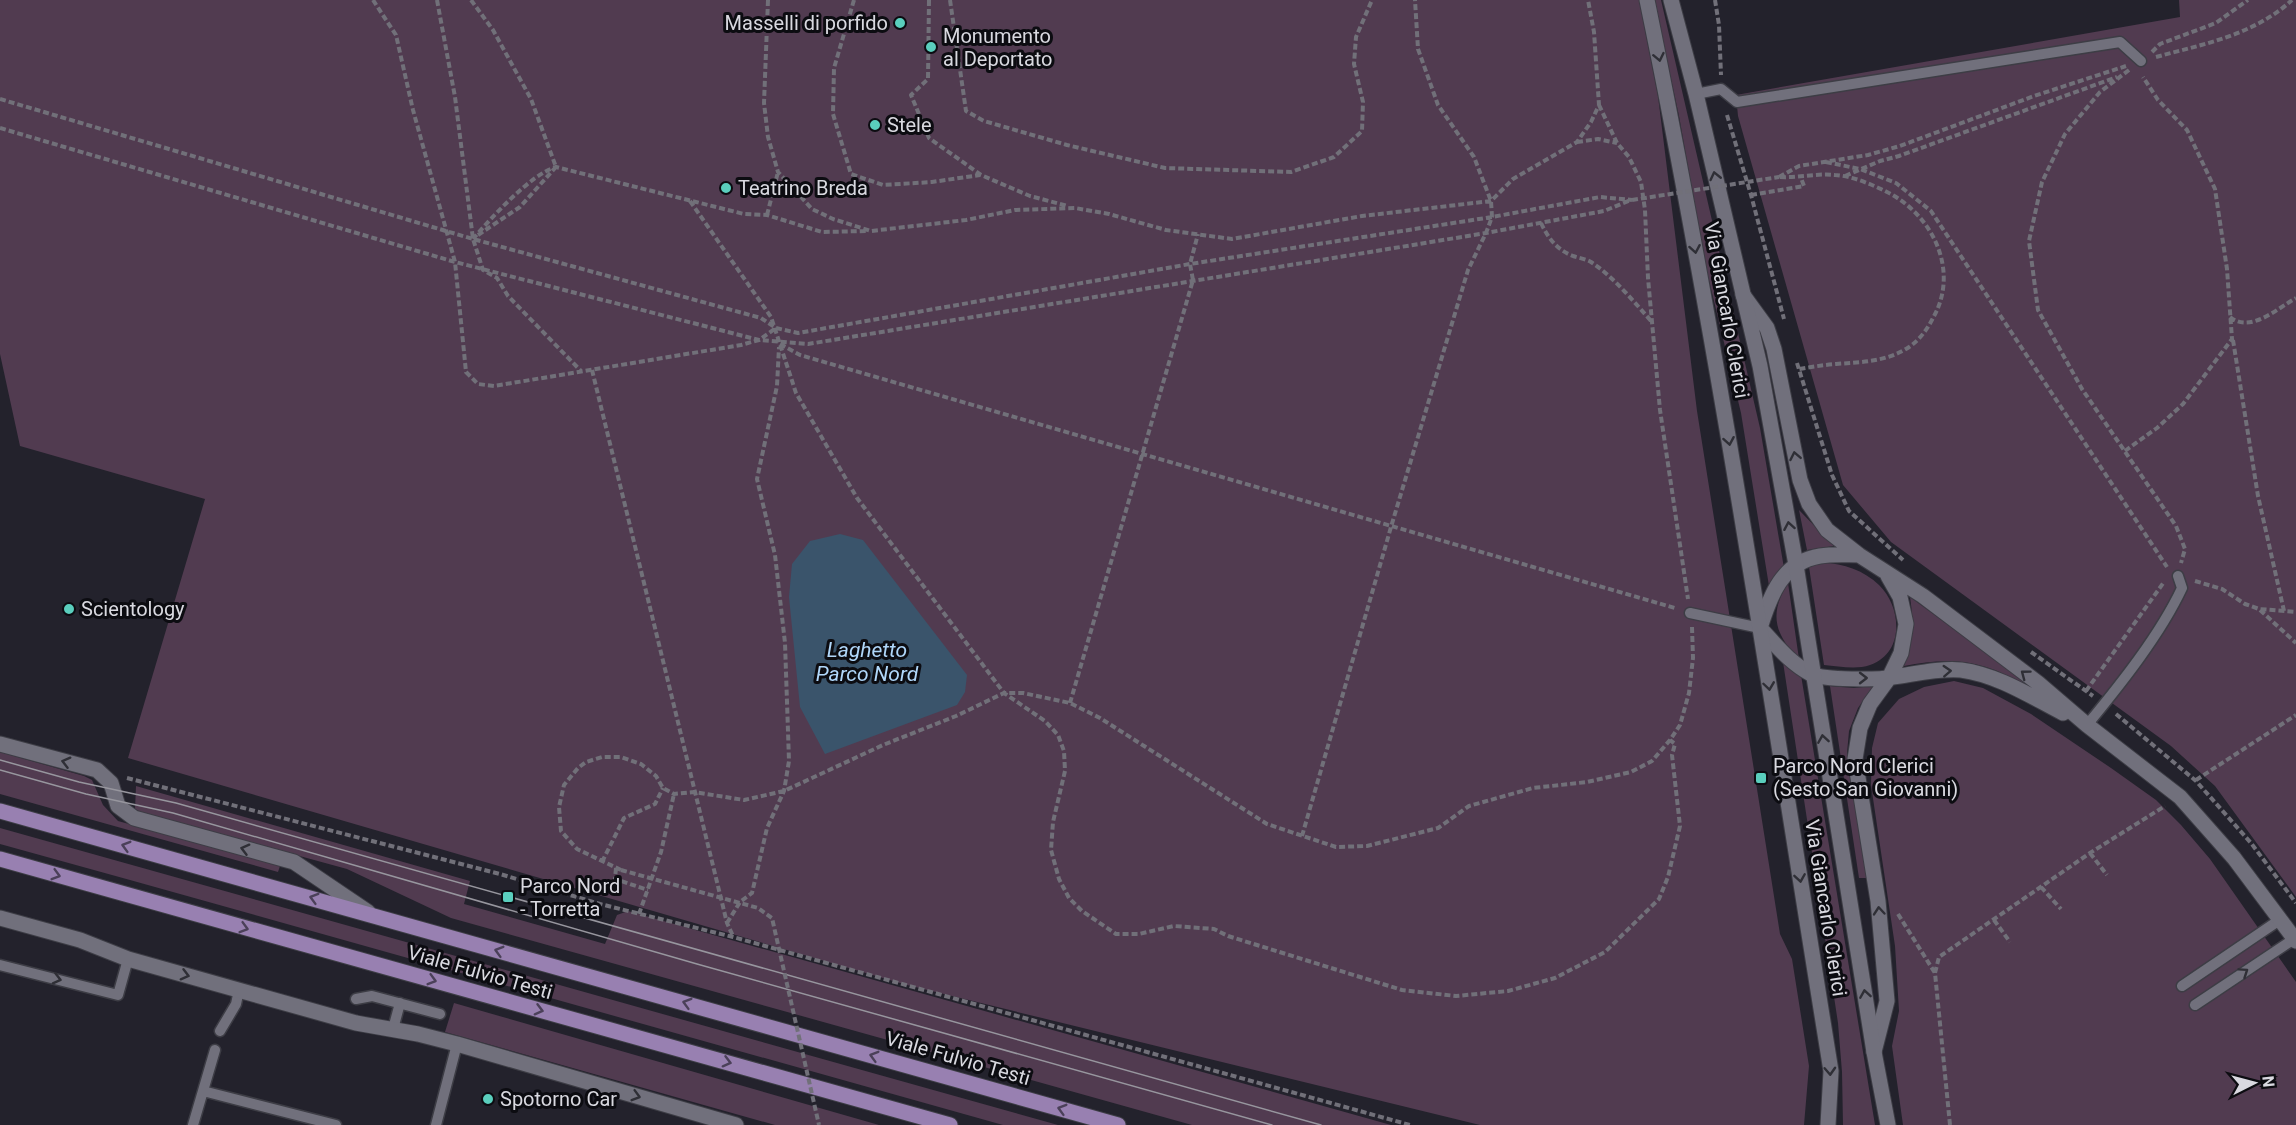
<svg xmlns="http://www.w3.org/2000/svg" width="2296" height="1125" font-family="Roboto,sans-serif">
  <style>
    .green { fill: #513b50 }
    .water { fill: #3a546b }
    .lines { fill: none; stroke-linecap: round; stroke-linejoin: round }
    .service-casing { stroke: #3d3d45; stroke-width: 13 }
    .minor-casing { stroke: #3d3d45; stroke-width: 17 }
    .tertiary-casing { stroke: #3d3d45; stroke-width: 17 }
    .primary-casing { stroke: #3d3d45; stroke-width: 17 }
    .path { stroke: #717079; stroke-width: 4; stroke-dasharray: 6 3; stroke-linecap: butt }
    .service { stroke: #71707c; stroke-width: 10 }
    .minor { stroke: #71707c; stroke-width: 15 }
    .tertiary { stroke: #71707c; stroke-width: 15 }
    .primary { stroke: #9880b1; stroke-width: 15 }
    .tram { stroke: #97969e; stroke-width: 1.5 }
    .path-bridge { stroke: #717079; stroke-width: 4; stroke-dasharray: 6 3; stroke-linecap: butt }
    .oneway { stroke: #2f2f36 }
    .oneway2 { stroke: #4b4059 }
    .poi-dot { fill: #5acebd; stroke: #0c0c11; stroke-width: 2 }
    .labels { text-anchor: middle; stroke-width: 6; stroke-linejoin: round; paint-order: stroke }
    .poi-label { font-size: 20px; fill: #d9d9e0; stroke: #0c0c11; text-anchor: start }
    .street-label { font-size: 20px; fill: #d9d9e0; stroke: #0c0c11 }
    .water-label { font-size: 21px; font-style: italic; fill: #b0d7fa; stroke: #0c0c11 }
  </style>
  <rect width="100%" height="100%" fill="#23222c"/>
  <path class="green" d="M 0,0 L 1639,0 L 1658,96 L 1697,411 L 1780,934 L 1792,959 L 1809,1066 L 1804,1125 L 1480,1125 L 907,985 L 128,758 L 205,499 L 20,446 L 0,354 Z
    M 1654,0 L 1661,0 L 1760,428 L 1784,568 L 1769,586 L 1741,413 L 1706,268 L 1679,116 Z
    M 2179,0 L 2296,0 L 2296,897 L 2215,786 L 2171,746 L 1891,542 L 1843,485 L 1738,116 L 1736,95 L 2180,17 Z
    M 1799,510 L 1834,546 L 1807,550 Z
    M 1820,563 C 1840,562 1864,570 1879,585 C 1902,607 1905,653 1870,665 C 1856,670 1838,666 1824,665 L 1809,567 Z
    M 1788,583 L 1799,659 C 1774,634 1769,613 1788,583 Z
    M 1910,597 L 2028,683 L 2024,686 C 1986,659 1948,657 1904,666 C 1912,642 1914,622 1910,597 Z
    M 1783,662 L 1801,675 L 1875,1125 L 1843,1125 L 1842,1072 L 1838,1023 Z
    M 1954,681 L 1983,688 L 2031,714 L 2111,768 L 2156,800 L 2181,825 L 2210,859 L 2296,982 L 2296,1125 L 1903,1125 L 1892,1046 L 1899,1011 L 1895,946 L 1871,785 L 1872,748 L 1878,723 L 1899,699 L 1924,687 Z
    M 1830,686 L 1854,688 L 1873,686 L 1858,708 L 1849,731 L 1847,753 L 1867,878 L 1859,878 Z
    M 0,752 L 84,776 L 92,780 L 103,805 L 118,821 L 280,866 L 278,872 L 0,794 Z
    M 136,786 L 470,881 L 464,904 L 605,944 L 617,915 L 628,911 L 1391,1125 L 1192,1125 L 451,918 L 347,869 L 142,813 L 135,809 Z
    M 0,828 L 1058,1125 L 1003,1125 L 130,880 L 0,844 Z
    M 454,1003 L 879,1125 L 775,1125 L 445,1032 Z"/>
  <path class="water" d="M 840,534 L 863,540 L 967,675 L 965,692 L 957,705 L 825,754 L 800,707 L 789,597 L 792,564 L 810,541 Z"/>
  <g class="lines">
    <g class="service-casing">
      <path id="service" d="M 1696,94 L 1721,89 L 1737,102 L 2120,42 L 2141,61
        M 1690,613 L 1760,628
        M 2087,725 C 2120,685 2160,635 2182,588 L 2178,576
        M 0,965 L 118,995 L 128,959
        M 2182,986 L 2281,919
        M 356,999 L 372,996 L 440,1014
        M 2195,1005 L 2294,939
        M 393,1029 L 400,1003
        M 220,1031 L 236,1004 L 239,990
        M 203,1091 L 336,1125
        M 193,1125 L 215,1050
        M 436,1125 L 457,1044"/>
    </g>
    <g class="minor-casing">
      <path id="minor" d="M 1743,295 L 1767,328 L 1774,349 L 1800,480 L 1809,504 L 1827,530 L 1859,555 L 1923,596 L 2038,683 L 2087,725 L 2180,797 L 2234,858 L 2296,941
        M 1859,555 C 1846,555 1833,554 1820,556 C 1782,562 1770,596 1760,628 C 1776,645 1790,663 1811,674 C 1824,680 1878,680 1893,677 C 1915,674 1939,668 1961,670 C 1998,675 2030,696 2063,713
        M 0,744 L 97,770 L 111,783 L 118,806 L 134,818 L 294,862 L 368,912
        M 0,918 L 80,940 L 128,959 L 356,1023 L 418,1034 L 457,1044 L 736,1125
        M 1874,1052 L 1887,1001 L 1878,901 L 1855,759 L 1860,728 L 1870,704 L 1889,678 L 1901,653 L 1906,624 L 1900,597 L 1888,576"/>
    </g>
    <g class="tertiary-casing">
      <path id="tertiary" d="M 1647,0 C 1720,355 1773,713 1831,1071 L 1828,1125
        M 1671,0 L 1696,94 L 1760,366 L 1796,565 L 1874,1052 L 1888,1125"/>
    </g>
    <g class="primary-casing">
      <path id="primary" d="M 0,811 L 1118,1125
        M 0,859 L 950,1125"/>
    </g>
    <path class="path" d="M 373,0 L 396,35 L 413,110 L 455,262 L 466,372 L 478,384 L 494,386 L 741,345 L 759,340 L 776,328
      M 437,0 L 455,97 L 473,239 L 483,270 L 497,278 L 508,296 L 581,371
      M 471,0 L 493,30 L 531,99 L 556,167
      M 768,0 L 764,103 L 768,137 L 778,172 L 812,209 L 833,219 L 871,231 L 966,220 L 1015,210 L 1075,208 L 1109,214 L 1166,230 L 1232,239 L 1362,216 L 1491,201 L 1513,179 L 1577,142 L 1591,122 L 1599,105 L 1594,32 L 1588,0
      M 854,0 L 834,68 L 833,114 L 851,174 L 883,185 L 932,182 L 980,175
      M 929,0 L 928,79 L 911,95 L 929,138 L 981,175 L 1030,196 L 1068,206
      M 950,0 L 966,111 L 984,121 L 1067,145 L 1165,168 L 1291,172 L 1334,157 L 1362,131 L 1363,102 L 1354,64 L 1356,37 L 1372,0
      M 1715,0 L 1719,25 L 1721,75
      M 2152,52 L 2160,44 L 2216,23 L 2248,0
      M 2156,57 C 2204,44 2254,35 2292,0
      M 2129,70 L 2100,92 L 2065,134 L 2042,182 L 2029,241 L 2038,310 L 2082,389 L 2176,526 L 2185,549 L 2181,563
      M 0,99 L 473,239 L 761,318 L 776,328 L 798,333 L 1190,264 L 1492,217 L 1600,197 L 1632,200
      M 1599,105 L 1617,143 L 1629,157 L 1641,182 L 1645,210 L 1648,278 L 1660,410 L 1688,599
      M 1727,115 L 1751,195 L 1784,319
      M 0,128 L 455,262 L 759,340 L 808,344 L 1486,233 L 1604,211 L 1631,200
      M 1577,142 L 1598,139 L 1617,143
      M 1826,162 L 1860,169 L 1896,183 L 1931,211 L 2167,567
      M 1845,176 L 1880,161 L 1899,156 L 2117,77
      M 1779,177 L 1799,166 L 1868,155 L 1900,146 L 2034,96 L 2126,66
      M 1780,177 C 1798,178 1817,173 1835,175 C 1852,176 1871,184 1887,192 C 1933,215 1960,271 1933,318 C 1927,330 1918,342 1906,349 C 1884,362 1861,362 1836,364 C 1823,365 1811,367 1799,369
      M 1751,195 L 1804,186 L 1801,178
      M 690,201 L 771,317 L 796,393 L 857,498 L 1004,693 L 1045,721 L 1058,735 L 1064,751 L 1065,771 L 1053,822 L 1051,850 L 1059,879 L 1069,898 L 1082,911 L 1116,934 L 1139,934 L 1174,926 L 1214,929 L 1228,936 L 1402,990 L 1456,996 L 1508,991 L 1555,978 L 1605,952 L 1659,899 L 1668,877 L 1680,826 L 1672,755 L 1675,744 L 1670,740
      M 767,215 L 778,172
      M 1541,223 C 1548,238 1557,250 1573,256 C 1579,258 1586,259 1591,262 C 1614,277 1634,302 1652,322
      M 478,235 L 520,207 L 555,168
      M 473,239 C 491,218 531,174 556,167 L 744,214 L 767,215 L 822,232 L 867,231
      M 2230,317 C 2250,334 2278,308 2296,298
      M 2233,340 L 2258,496 L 2284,611
      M 780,344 L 800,355 L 1675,608
      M 1797,363 L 1832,475 L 1849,511 L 1903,560
      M 592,370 L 727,923 L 733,936
      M 2125,451 L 2157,428 L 2183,404 L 2232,339 L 2227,269 L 2215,189 L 2187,130 L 2158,100 L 2143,77
      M 2195,581 L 2222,589 L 2245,604 L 2259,609 L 2296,612
      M 2260,610 L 2296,643
      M 2031,652 L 2093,696
      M 2086,691 L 2164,582
      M 1070,703 L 1193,280 L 1190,264 L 1198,234
      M 2116,714 L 2196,781 L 2251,843 L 2296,903
      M 127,778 L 500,874 L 600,904 L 733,937 L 1410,1125
      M 2196,780 L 2296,715
      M 1302,836 L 1391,527 L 1468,270 L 1486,233 L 1492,217 L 1491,201 L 1474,157 L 1438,105 L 1418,49 L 1415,0
      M 2090,853 L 2107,875
      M 602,862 L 624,818 L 655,804 L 663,788
      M 616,868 L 615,879 L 648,890
      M 621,870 L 577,849 L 561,831 L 559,807 L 564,785 L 578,768 L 586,762 L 602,757 L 621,757 L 641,764 L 656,776 L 663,788 L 674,794 L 694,792 L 744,800 L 784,791 L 883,745 L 956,716 L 1004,693 L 1023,693 L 1070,703 L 1100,718 L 1267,824 L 1336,847 L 1367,846 L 1438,828 L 1469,806 L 1533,788 L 1587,782 L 1631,772 L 1652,761 L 1670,740 L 1680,725 L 1689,693 L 1693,658 L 1692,627
      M 2041,887 L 2061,909
      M 639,914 L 661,852 L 674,794
      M 1898,914 L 1935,973
      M 1994,920 L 2010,942
      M 727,923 L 740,902 L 752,893 L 767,828 L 784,791 L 789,761 L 785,643 L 775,555 L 757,479 L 777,386 L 779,347
      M 1950,1125 L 1935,973 L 1939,957 L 2090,853 L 2165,806"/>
    <use href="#service" class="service"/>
    <use href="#minor" class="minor"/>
    <use href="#tertiary" class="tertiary"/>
    <use href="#primary" class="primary"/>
    <path class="tram" d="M 0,760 L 79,782 L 176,803 L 1321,1125
      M 0,770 L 86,794 L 173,813 L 697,964 L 1272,1125"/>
    <path class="path-bridge" d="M 1632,200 L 1779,177
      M 621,870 L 758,908 L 772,918 L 819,1125"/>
  </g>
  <defs><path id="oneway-chevron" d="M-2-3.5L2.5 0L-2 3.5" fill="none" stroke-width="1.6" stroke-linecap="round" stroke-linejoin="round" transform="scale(1.5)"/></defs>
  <g class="oneway">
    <use href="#oneway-chevron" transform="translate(1659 57) rotate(78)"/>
    <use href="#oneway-chevron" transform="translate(1715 176) rotate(-103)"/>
    <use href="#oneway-chevron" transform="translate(1695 249) rotate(80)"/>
    <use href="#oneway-chevron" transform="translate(1729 441) rotate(80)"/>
    <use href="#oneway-chevron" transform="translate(1795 456) rotate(-101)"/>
    <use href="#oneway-chevron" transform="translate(1789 526) rotate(-100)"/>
    <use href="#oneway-chevron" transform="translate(1947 671) rotate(-3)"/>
    <use href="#oneway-chevron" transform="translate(2025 674) rotate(-143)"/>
    <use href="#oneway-chevron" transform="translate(1863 678)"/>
    <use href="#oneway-chevron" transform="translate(1769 686) rotate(82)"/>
    <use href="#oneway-chevron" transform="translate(1823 739) rotate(-99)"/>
    <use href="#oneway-chevron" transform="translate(66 762) rotate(-165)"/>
    <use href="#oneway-chevron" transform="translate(245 849) rotate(-165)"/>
    <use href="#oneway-chevron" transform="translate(1800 878) rotate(81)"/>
    <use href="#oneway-chevron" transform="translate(1879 911) rotate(-95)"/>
    <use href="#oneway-chevron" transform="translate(2244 972) rotate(-34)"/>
    <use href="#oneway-chevron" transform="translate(185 975) rotate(15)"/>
    <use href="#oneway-chevron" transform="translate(57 979) rotate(14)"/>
    <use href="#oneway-chevron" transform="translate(1865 994) rotate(-99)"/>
    <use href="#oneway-chevron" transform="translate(1830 1071) rotate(87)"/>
    <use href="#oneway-chevron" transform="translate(636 1096) rotate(16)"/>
  </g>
  <g class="oneway2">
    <use href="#oneway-chevron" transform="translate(126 846) rotate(-164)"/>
    <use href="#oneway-chevron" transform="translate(56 875) rotate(16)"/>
    <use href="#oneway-chevron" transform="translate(314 898) rotate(-164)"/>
    <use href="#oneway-chevron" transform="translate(244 928) rotate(16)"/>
    <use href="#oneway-chevron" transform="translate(499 951) rotate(-164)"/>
    <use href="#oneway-chevron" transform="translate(432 980) rotate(16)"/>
    <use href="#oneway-chevron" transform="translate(687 1003) rotate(-164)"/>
    <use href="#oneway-chevron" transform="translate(539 1010) rotate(15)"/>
    <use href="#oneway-chevron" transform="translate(874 1056) rotate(-164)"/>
    <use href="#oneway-chevron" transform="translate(727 1062) rotate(15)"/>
    <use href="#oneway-chevron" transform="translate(1062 1109) rotate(-164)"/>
  </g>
  <g class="poi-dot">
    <circle cx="900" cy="23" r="6"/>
    <circle cx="931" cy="47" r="6"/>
    <circle cx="875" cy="125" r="6"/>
    <circle cx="726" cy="188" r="6"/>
    <circle cx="69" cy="609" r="6"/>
    <rect x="1755" y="772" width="12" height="12" rx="3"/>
    <rect x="502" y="891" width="12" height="12" rx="3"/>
    <circle cx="488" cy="1099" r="6"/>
  </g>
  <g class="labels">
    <g class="poi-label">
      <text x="888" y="30" text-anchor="end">Masselli di porfido</text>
      <text x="943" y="43">Monumento<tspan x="943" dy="23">al Deportato</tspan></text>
      <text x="887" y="132">Stele</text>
      <text x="738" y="195">Teatrino Breda</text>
      <text x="81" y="616">Scientology</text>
      <text x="1773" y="773">Parco Nord Clerici<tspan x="1773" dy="23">(Sesto San Giovanni)</tspan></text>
      <text x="520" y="893">Parco Nord<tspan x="520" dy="23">- Torretta</tspan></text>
      <text x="500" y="1106">Spotorno Car</text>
    </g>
    <g class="street-label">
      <text transform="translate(1727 310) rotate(80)" y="7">Via Giancarlo Clerici</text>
      <text transform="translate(1826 908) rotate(81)" y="7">Via Giancarlo Clerici</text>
      <text transform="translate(480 972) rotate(16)" y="7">Viale Fulvio Testi</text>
      <text transform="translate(958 1058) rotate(16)" y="7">Viale Fulvio Testi</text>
    </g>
    <g class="water-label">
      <text x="867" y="657">Laghetto<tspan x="867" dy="24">Parco Nord</tspan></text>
    </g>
  </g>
  <g transform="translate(2254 1083) rotate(84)" stroke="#0c0c11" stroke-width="4.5" paint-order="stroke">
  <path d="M0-4.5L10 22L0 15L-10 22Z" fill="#d9d9e0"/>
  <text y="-9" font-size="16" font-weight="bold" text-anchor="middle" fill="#d9d9e0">N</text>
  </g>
</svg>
